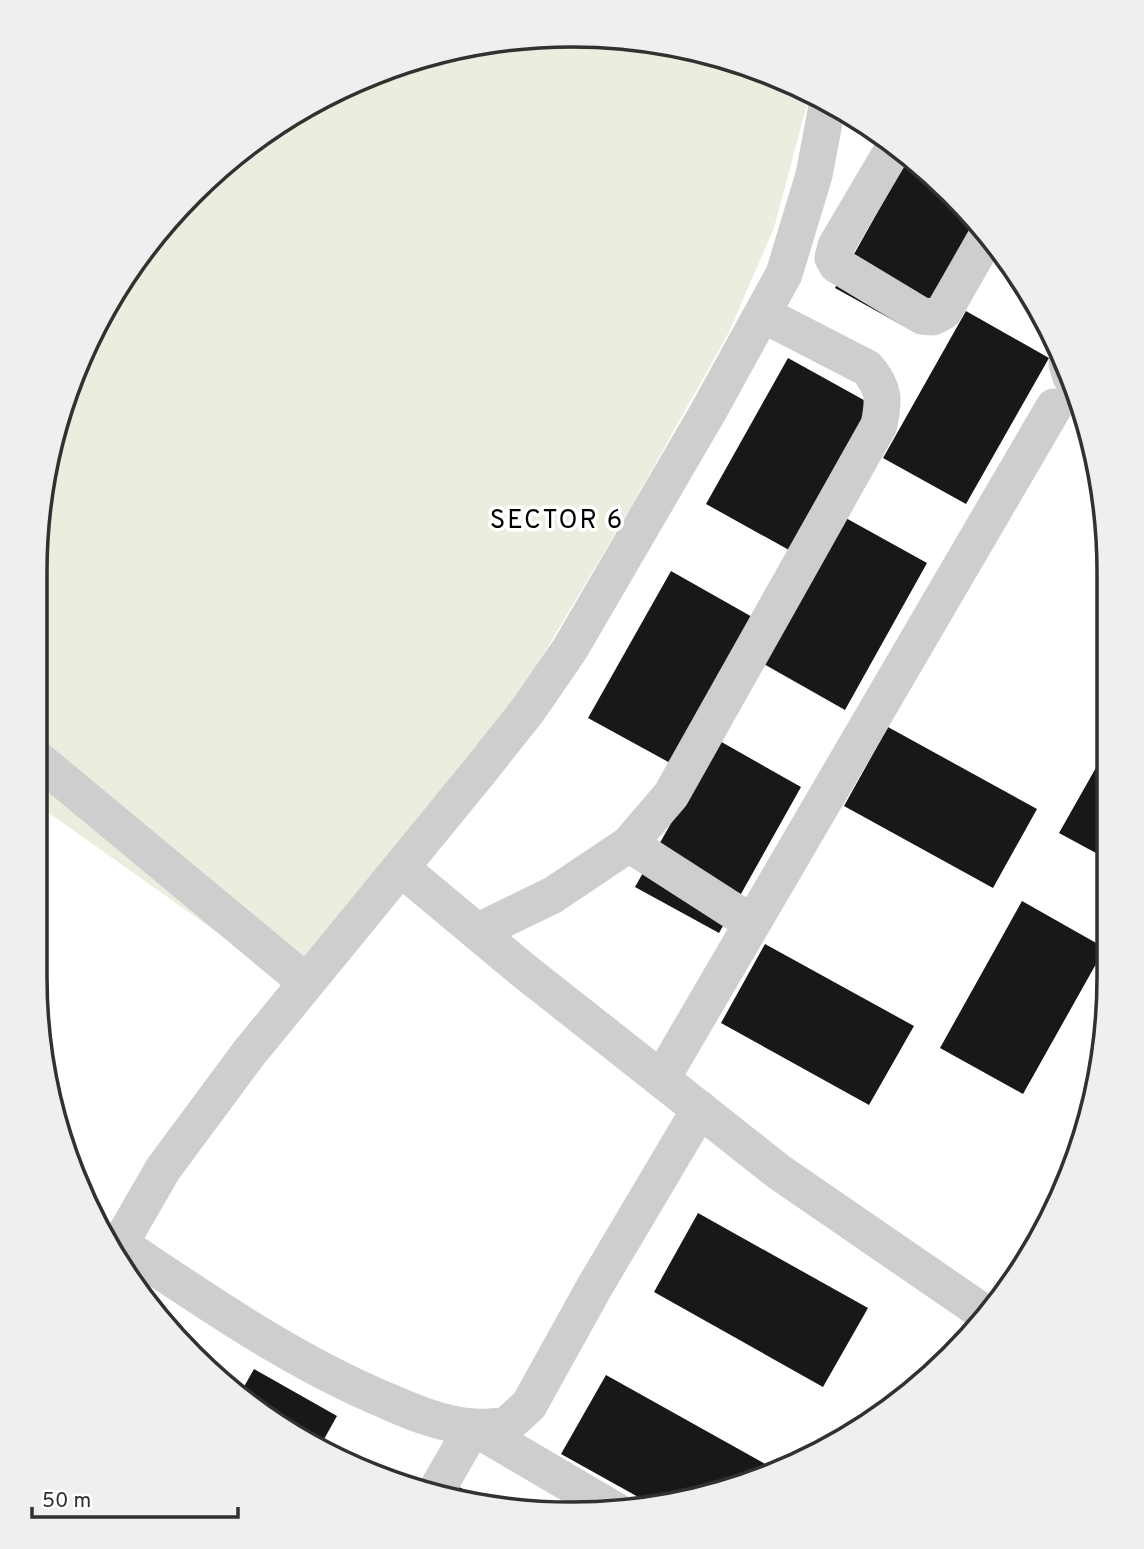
<svg xmlns="http://www.w3.org/2000/svg" width="1144" height="1549" font-family="Overpass,sans-serif">
  <style>
    .grass { fill: #e9eede }
    .building { fill: #181818 }
    .lines { fill: none; stroke-linecap: round; stroke-linejoin: round }
    .minor { stroke: #cecece; stroke-width: 37 }
    .labels { text-anchor: middle; stroke-width: 7; stroke-linejoin: round; paint-order: stroke }
    .neighbourhood-label { font-size: 26px; letter-spacing: 2px; fill: #000; stroke: #fff }
    .rim { fill: none; stroke: #313131; stroke-width: 3.5 }
  </style>
  <rect width="100%" height="100%" fill="#fff"/>
  <path class="grass" d="M 537,36 L 643,40 L 745,64 L 810,93 L 774,228 L 729,332 L 635,500 L 514,704 L 300,973 L 284,980 L 35,803 L 36,537 L 53,433 L 126,273 L 245,146 L 335,90 L 433,53 Z"/>
  <path class="building" d="M 909,156 L 926,169 L 979,225 L 918,334 L 835,288 Z
    M 966,311 L 1049,358 L 966,504 L 883,458 Z
    M 788,358 L 871,404 L 789,550 L 706,504 Z
    M 844,517 L 927,563 L 845,710 L 762,663 Z
    M 671,571 L 754,618 L 672,764 L 588,718 Z
    M 888,727 L 1037,809 L 993,888 L 844,806 Z
    M 718,740 L 801,787 L 719,933 L 635,887 Z
    M 1106,750 L 1107,859 L 1059,833 Z
    M 1022,901 L 1105,948 L 1023,1094 L 940,1048 Z
    M 765,944 L 914,1026 L 869,1105 L 721,1023 Z
    M 698,1213 L 868,1308 L 823,1387 L 654,1292 Z
    M 254,1369 L 337,1416 L 319,1448 L 241,1392 Z
    M 606,1375 L 776,1470 L 773,1474 L 649,1503 L 561,1454 Z
    M 441,1477 L 492,1505 L 467,1504 L 432,1492 Z"/>
  <g class="lines">
    <path class="minor" d="M 895,146 L 836,246 L 833,258 L 837,265 L 922,316 L 933,317 L 944,311 L 988,234
      M 1067,364 L 1071,377
      M 36,758 L 306,982
      M 629,844 L 752,923
      M 402,869 L 523,970 L 779,1172 L 987,1315
      M 477,932 L 553,895 L 629,844 L 671,795 L 879,425 C 884,400 885,389 867,368 L 762,314
      M 662,1078 L 1054,407
      M 120,1244 C 206,1301 291,1361 387,1401 C 414,1413 444,1425 474,1427 C 484,1428 495,1426 506,1426 L 529,1405 L 595,1286 L 700,1109
      M 114,1254 L 163,1169 L 249,1053 L 478,773 L 528,710 L 570,649 L 708,412 L 784,274 L 814,175 L 828,101
      M 435,1493 L 473,1427 L 616,1511"/>
  </g>
  <g class="labels">
    <g class="neighbourhood-label">
      <text x="557" y="528">SECTOR 6</text>
    </g>
  </g>
  <path d="M0 0H1144V1549H0ZM572 47H572A525 525 0 0 1 1097 572V977A525 525 0 0 1 572 1502H572A525 525 0 0 1 47 977V572A525 525 0 0 1 572 47Z" fill="#efefef" fill-rule="evenodd"/>
  <path class="rim" d="M572 47H572A525 525 0 0 1 1097 572V977A525 525 0 0 1 572 1502H572A525 525 0 0 1 47 977V572A525 525 0 0 1 572 47Z"/>
  <path d="M32 1507v10h206v-10" fill="none" stroke="#313131" stroke-width="3.5"/>
  <text x="42" y="1507" font-size="21" fill="#313131" stroke="#ffffff" stroke-width="5" paint-order="stroke">50 m</text>
</svg>
